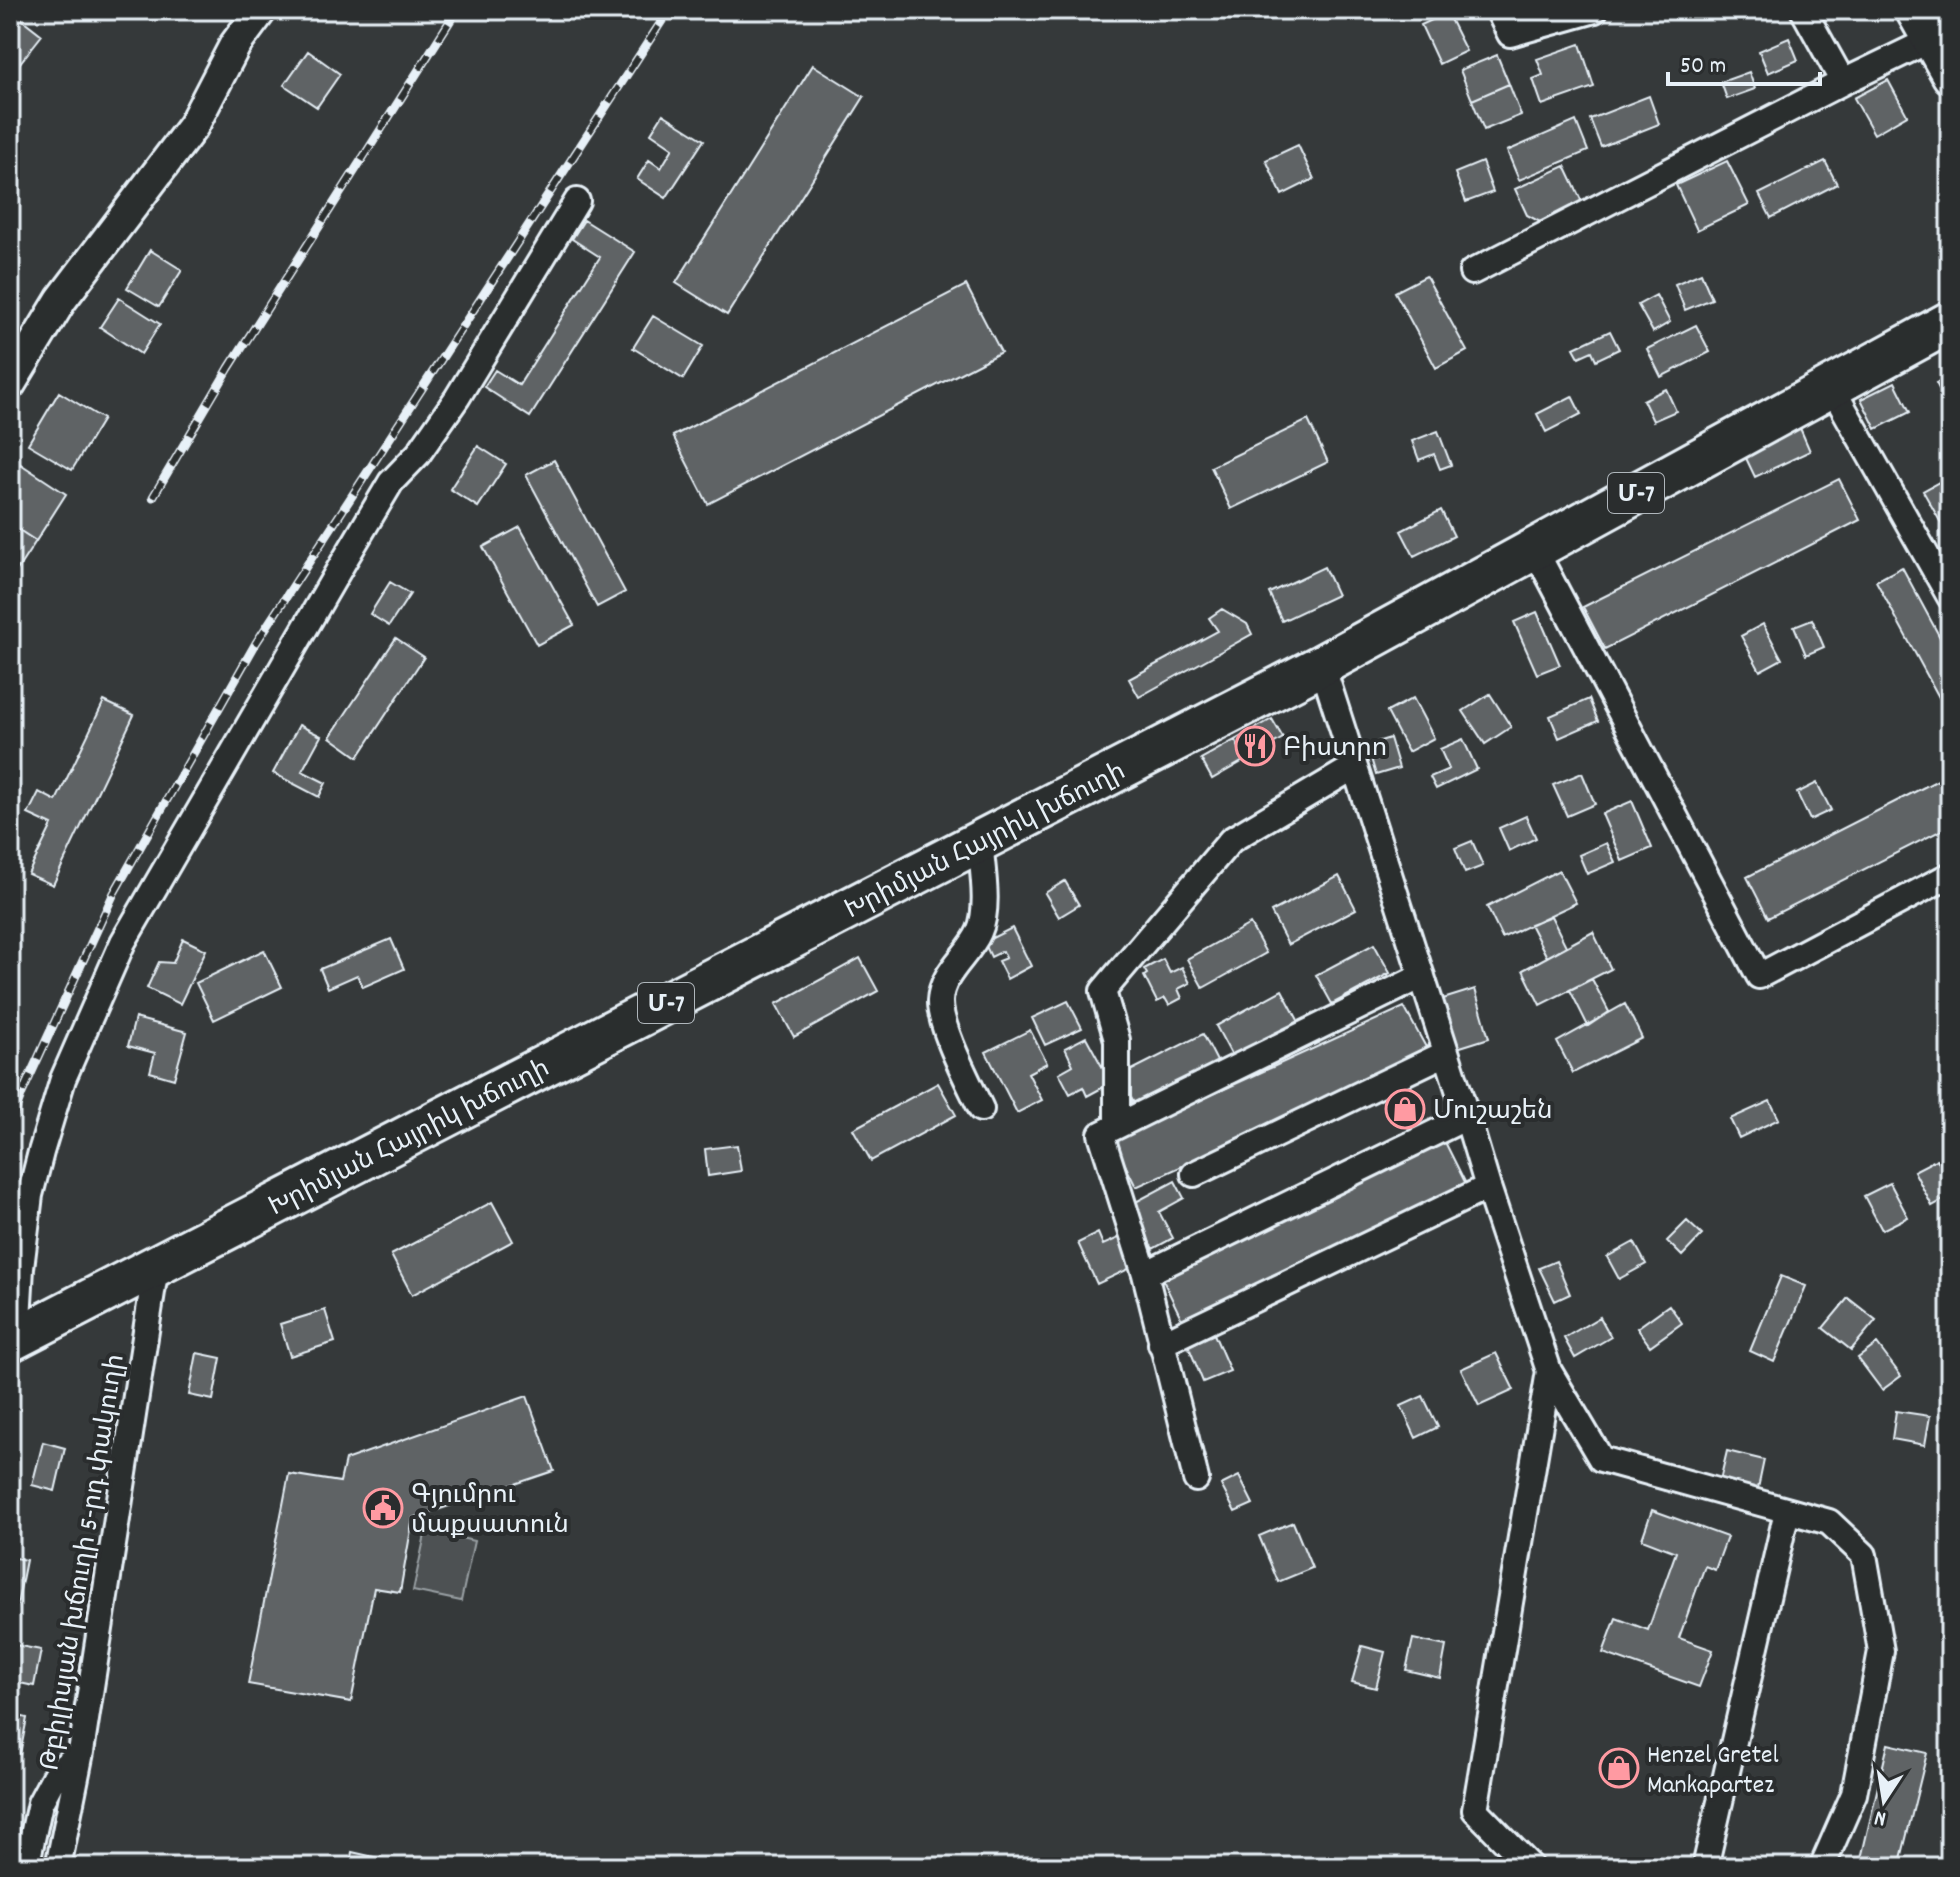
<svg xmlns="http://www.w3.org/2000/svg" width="1960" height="1877" font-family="Dekko,'Noto Sans Armenian',sans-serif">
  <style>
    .green { fill: #4d5152; stroke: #9aa1a5; stroke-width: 2 }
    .building { fill: #5f6365; stroke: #e8f1f8; stroke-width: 2 }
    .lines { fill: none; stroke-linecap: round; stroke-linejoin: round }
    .minor-casing { stroke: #e8f1f8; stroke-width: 30 }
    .tertiary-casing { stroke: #e8f1f8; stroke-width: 36 }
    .secondary-casing { stroke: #e8f1f8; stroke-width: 40 }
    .trunk-casing { stroke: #e8f1f8; stroke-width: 46 }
    .minor { stroke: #2a2d2e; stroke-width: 24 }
    .tertiary { stroke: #2a2d2e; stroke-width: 30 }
    .secondary { stroke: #2a2d2e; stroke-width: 34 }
    .trunk { stroke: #2a2d2e; stroke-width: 40 }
    .rail-casing { stroke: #e8f1f8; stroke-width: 9 }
    .rail { stroke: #2a2d2e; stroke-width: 6; stroke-dasharray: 18; stroke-linecap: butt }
    .labels { text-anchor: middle; stroke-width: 8; stroke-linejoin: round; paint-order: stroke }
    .shield { fill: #2a2d2e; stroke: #afb6bb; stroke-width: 2 }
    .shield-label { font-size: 24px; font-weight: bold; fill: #e8f1f8 }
    .poi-label { font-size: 26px; fill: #e8f1f8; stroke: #2a2d2e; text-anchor: start }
    .street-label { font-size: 26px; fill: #e8f1f8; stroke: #2a2d2e }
  </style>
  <rect width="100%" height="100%" fill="#35393a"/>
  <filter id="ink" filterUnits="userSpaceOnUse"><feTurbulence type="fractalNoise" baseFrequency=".0125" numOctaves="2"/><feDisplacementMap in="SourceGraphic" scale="16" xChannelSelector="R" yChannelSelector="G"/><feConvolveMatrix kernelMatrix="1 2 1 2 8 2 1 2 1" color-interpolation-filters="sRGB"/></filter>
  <g filter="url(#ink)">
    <path class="green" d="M 426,1530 L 474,1541 L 461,1601 L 413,1591 Z"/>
    <path class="building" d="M 10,10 L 42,35 L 16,68 L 10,64 Z
      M 1447,13 L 1466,51 L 1439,64 L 1421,25 Z
      M 1789,38 L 1798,60 L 1768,73 L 1759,51 Z
      M 1580,44 L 1594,87 L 1542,105 L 1533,79 L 1543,75 L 1537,59 Z
      M 308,51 L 340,74 L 317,107 L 284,85 Z
      M 1497,55 L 1509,84 L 1472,100 L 1460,70 Z
      M 813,65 L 864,97 L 727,315 L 676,283 Z
      M 1749,72 L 1755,89 L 1727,99 L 1721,82 Z
      M 1888,80 L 1907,115 L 1874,134 L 1854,98 Z
      M 1509,84 L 1521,115 L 1484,130 L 1472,100 Z
      M 1649,96 L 1659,124 L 1601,147 L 1590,119 Z
      M 663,114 L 704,140 L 666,198 L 637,179 L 649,160 L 661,168 L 673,148 L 651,133 Z
      M 1576,121 L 1588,151 L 1519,180 L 1507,151 Z
      M 1298,145 L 1314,179 L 1282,195 L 1266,160 Z
      M 1727,161 L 1749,205 L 1697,230 L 1676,185 Z
      M 1825,161 L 1837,184 L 1771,218 L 1759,194 Z
      M 1482,162 L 1493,192 L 1466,202 L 1455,173 Z
      M 1565,166 L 1582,202 L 1540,222 L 1527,215 L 1515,189 Z
      M 584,220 L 635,252 L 530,417 L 484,387 L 495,370 L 519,385 L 600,257 L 572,239 Z
      M 150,250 L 182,270 L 159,307 L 127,288 Z
      M 1701,273 L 1712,299 L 1685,310 L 1675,284 Z
      M 1426,276 L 1467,351 L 1436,368 L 1395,292 Z
      M 966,285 L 1001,352 L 708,504 L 673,436 Z
      M 1656,295 L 1670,322 L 1653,332 L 1638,305 Z
      M 119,298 L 160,324 L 141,354 L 100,327 Z
      M 653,316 L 703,346 L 683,379 L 633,348 Z
      M 1696,325 L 1710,352 L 1661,377 L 1647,349 Z
      M 1610,331 L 1619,349 L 1596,360 L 1592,351 L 1579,357 L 1574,348 Z
      M 1950,376 L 1950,410 L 1936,383 Z
      M 1895,382 L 1910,412 L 1876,429 L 1861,399 Z
      M 1666,389 L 1676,411 L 1653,421 L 1643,400 Z
      M 59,392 L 103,419 L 72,470 L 28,444 Z
      M 1572,396 L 1581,414 L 1546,432 L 1537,414 Z
      M 1308,420 L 1328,462 L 1231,509 L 1211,467 Z
      M 1800,428 L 1810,451 L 1755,477 L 1744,454 Z
      M 1438,431 L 1451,465 L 1440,469 L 1434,454 L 1419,460 L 1412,441 Z
      M 478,446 L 506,464 L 478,507 L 450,489 Z
      M 554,460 L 625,592 L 597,607 L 526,475 Z
      M 19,463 L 66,494 L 36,541 L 10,524 L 10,478 Z
      M 1950,476 L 1950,539 L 1923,491 Z
      M 1839,479 L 1860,520 L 1605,649 L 1583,607 Z
      M 1441,510 L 1454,536 L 1414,556 L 1401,531 Z
      M 10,524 L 36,541 L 10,581 Z
      M 520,527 L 574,625 L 537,645 L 483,547 Z
      M 1324,567 L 1337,595 L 1282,621 L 1269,593 Z
      M 1902,567 L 1950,656 L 1950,699 L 1942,703 L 1876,581 Z
      M 390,582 L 410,594 L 389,626 L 370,614 Z
      M 1222,609 L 1247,624 L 1252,634 L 1139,697 L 1129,679 L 1218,631 L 1209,618 Z
      M 1537,612 L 1560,665 L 1537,674 L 1514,622 Z
      M 1812,619 L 1824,647 L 1806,655 L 1794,626 Z
      M 1763,624 L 1782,659 L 1760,671 L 1741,636 Z
      M 396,638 L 424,657 L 358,757 L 330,737 Z
      M 1490,694 L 1511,727 L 1485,744 L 1463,711 Z
      M 1413,698 L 1434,738 L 1408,752 L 1387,712 Z
      M 1589,699 L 1598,721 L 1559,738 L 1550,716 Z
      M 104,701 L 134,715 L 53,885 L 28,874 L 52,825 L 28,814 L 39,792 L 56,801 Z
      M 1272,719 L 1283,738 L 1245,760 L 1235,740 Z
      M 299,725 L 321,736 L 302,771 L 326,783 L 319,797 L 273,773 Z
      M 1390,738 L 1399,768 L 1376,775 L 1367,745 Z
      M 1463,739 L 1477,769 L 1436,789 L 1430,777 L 1449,769 L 1440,749 Z
      M 1235,740 L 1245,760 L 1212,779 L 1201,759 Z
      M 1582,773 L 1595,804 L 1567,816 L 1553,785 Z
      M 1950,774 L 1950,826 L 1768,918 L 1747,877 Z
      M 1817,783 L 1831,810 L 1810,820 L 1797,793 Z
      M 1632,801 L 1652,848 L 1622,861 L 1602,814 Z
      M 1526,816 L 1536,838 L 1509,851 L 1499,828 Z
      M 1472,841 L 1483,866 L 1465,873 L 1455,848 Z
      M 1606,843 L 1615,862 L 1587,874 L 1579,855 Z
      M 1559,870 L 1576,903 L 1502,938 L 1487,907 Z
      M 1339,876 L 1356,909 L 1288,945 L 1271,912 Z
      M 1065,881 L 1079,905 L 1059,917 L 1045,893 Z
      M 1551,916 L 1566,946 L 1547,957 L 1530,924 Z
      M 1250,924 L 1266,953 L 1203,988 L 1187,959 Z
      M 1012,928 L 1031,966 L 1007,979 L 998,961 L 1006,958 L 1003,951 L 991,957 L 984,942 Z
      M 1593,932 L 1611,969 L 1540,1005 L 1523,970 Z
      M 183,939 L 206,950 L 180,1004 L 147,988 L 159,962 L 173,963 Z
      M 391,939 L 404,969 L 363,987 L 357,975 L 328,988 L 320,969 Z
      M 1374,944 L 1390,973 L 1332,1004 L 1316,975 Z
      M 264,950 L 282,987 L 214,1020 L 196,983 Z
      M 860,958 L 878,991 L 794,1037 L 776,1004 Z
      M 1163,959 L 1170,973 L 1182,967 L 1190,983 L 1178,989 L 1182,998 L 1169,1005 L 1165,998 L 1157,1002 L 1144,976 L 1147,974 L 1144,969 Z
      M 1592,979 L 1609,1012 L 1588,1026 L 1570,990 Z
      M 1475,989 L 1489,1038 L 1454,1049 L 1440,1000 Z
      M 1282,990 L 1299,1022 L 1233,1058 L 1216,1026 Z
      M 1068,1001 L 1082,1028 L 1045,1045 L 1032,1018 Z
      M 1625,1004 L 1642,1038 L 1573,1073 L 1557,1042 Z
      M 1404,1007 L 1427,1049 L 1280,1122 L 1136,1187 L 1113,1140 Z
      M 135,1018 L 187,1032 L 174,1079 L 150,1072 L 155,1053 L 128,1046 Z
      M 1030,1030 L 1047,1063 L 1028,1073 L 1042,1100 L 1017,1113 L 986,1052 Z
      M 1203,1034 L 1221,1069 L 1138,1111 L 1120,1076 Z
      M 1086,1037 L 1111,1083 L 1087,1096 L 1083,1087 L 1070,1094 L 1059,1073 L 1073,1065 L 1065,1048 Z
      M 938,1083 L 956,1115 L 871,1161 L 853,1129 Z
      M 1770,1101 L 1779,1119 L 1739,1138 L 1730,1119 Z
      M 1443,1138 L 1466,1184 L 1183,1322 L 1161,1276 Z
      M 737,1145 L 741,1171 L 708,1176 L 705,1149 Z
      M 1937,1159 L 1950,1184 L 1950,1196 L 1932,1206 L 1914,1171 Z
      M 1175,1181 L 1184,1198 L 1159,1212 L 1173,1238 L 1153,1249 L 1130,1205 Z
      M 1890,1183 L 1908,1217 L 1882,1230 L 1864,1196 Z
      M 492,1202 L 513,1241 L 412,1295 L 391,1255 Z
      M 1687,1221 L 1702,1235 L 1682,1256 L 1667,1241 Z
      M 1098,1233 L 1103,1245 L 1123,1236 L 1137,1265 L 1097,1284 L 1078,1243 Z
      M 1634,1242 L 1646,1264 L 1619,1279 L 1607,1257 Z
      M 1556,1261 L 1570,1294 L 1555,1301 L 1539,1268 Z
      M 1781,1276 L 1806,1286 L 1774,1362 L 1750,1351 Z
      M 1848,1298 L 1876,1320 L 1851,1350 L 1823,1328 Z
      M 1669,1305 L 1682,1323 L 1650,1346 L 1637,1328 Z
      M 325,1310 L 335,1342 L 290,1356 L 280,1324 Z
      M 1600,1317 L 1611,1337 L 1575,1358 L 1564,1338 Z
      M 1214,1334 L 1230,1371 L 1203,1382 L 1188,1345 Z
      M 1877,1344 L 1901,1376 L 1882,1390 L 1858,1358 Z
      M 197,1353 L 221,1358 L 213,1400 L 189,1395 Z
      M 1496,1353 L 1514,1390 L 1479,1406 L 1461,1369 Z
      M 527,1396 L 554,1471 L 413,1518 L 400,1592 L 374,1588 L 351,1702 L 248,1684 L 289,1474 L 340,1482 L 345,1460 Z
      M 1423,1396 L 1438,1427 L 1416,1438 L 1401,1406 Z
      M 1896,1411 L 1930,1416 L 1925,1445 L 1892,1439 Z
      M 43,1442 L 65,1448 L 55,1491 L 32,1485 Z
      M 1727,1451 L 1764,1460 L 1756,1498 L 1718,1489 Z
      M 1239,1476 L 1253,1504 L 1235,1512 L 1221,1485 Z
      M 1652,1510 L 1727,1537 L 1715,1570 L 1705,1566 L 1679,1638 L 1713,1650 L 1699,1687 L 1603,1653 L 1616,1618 L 1648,1630 L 1676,1552 L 1642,1539 Z
      M 1293,1522 L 1312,1568 L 1278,1582 L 1259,1536 Z
      M 10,1557 L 26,1560 L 12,1631 L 10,1631 Z
      M 1413,1639 L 1446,1646 L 1440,1678 L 1406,1670 Z
      M 10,1644 L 41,1650 L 34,1686 L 10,1681 Z
      M 1362,1646 L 1385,1652 L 1376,1688 L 1352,1682 Z
      M 10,1714 L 27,1718 L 20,1754 L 10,1752 Z
      M 1888,1744 L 1927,1753 L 1899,1867 L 1859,1867 Z
      M 352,1852 L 383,1859 L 382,1867 L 349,1867 Z"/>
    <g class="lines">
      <g class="minor-casing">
        <path id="minor" d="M 1498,10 L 1510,34 L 1595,10
          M 1803,10 L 1843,82
          M 1472,272 L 1843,82 L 1930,40
          M 1832,388 L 1950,597
          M 1534,548 L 1759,976 L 1950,875
          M 1322,665 L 1467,1117 L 1488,1187 L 1549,1371 L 1475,1810 L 1531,1867
          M 980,841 C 982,867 990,908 979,932 C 969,955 941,973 940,1001 C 939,1027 969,1083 981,1109
          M 1117,1125 L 1117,1040 L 1103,991 L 1231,840 L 1354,767
          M 1194,1174 L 1446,1053
          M 1145,1274 L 1467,1117
          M 17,1337 L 21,1268 L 30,1195 L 41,1152 L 63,1079 L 123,942 L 344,561 L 391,482 L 418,454 L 457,398 L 577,201
          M 1161,1344 L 1488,1187
          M 1549,1371 L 1601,1459 L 1829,1522 L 1864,1555 L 1881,1651 L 1854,1794 L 1822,1867
          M 1196,1479 L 1145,1274 L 1101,1134 L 1422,976
          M 26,1867 L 40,1803 L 56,1773 L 81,1752
          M 58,1867 L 81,1752 L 156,1266
          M 1705,1867 L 1787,1511"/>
      </g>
      <g class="tertiary-casing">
        <path id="tertiary" d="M 10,384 L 61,300 L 193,126 L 235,45 L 261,10"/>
      </g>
      <g class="secondary-casing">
        <path id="secondary" d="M 1913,10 L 1950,76"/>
      </g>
      <g class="trunk-casing">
        <g id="trunk">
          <path id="s1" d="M 10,1341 L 1322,665 L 1950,322"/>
        </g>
      </g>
      <use href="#minor" class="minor"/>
      <use href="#tertiary" class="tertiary"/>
      <use href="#secondary" class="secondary"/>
      <use href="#trunk" class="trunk"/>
      <g class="rail-casing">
        <path id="rail" d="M 153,497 L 229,368 L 457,10
          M 10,1125 L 23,1091 L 114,893 L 256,643 L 669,10"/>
      </g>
      <use href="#rail" class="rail"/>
    </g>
  </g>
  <defs>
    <g id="restaurant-ring" transform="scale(2)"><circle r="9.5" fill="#2a2d2e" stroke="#ff9aa2" stroke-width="1.5"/><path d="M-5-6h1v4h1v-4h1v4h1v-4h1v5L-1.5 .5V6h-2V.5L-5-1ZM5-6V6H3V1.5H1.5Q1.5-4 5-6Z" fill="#ff9aa2"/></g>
    <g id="shop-ring" transform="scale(2)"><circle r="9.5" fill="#2a2d2e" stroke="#ff9aa2" stroke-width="1.5"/><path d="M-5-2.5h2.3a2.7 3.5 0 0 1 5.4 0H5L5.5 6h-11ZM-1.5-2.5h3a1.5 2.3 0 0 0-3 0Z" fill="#ff9aa2"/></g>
    <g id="civic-ring" transform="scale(2)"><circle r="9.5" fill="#2a2d2e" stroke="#ff9aa2" stroke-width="1.5"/><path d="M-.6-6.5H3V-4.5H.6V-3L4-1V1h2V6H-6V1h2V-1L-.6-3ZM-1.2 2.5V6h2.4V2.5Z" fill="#ff9aa2"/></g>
  </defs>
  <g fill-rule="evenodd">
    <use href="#restaurant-ring" x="1255" y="746"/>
    <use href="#shop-ring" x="1405" y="1109"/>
    <use href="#civic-ring" x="383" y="1508"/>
    <use href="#shop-ring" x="1619" y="1768"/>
  </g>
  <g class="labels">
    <g class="shield">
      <rect x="1608" y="473" width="56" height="40" rx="6"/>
      <rect x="638" y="983" width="56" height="40" rx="6"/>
    </g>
    <g class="shield-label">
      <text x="1636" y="501">Մ-7</text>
      <text x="666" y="1011">Մ-7</text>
    </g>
    <g class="poi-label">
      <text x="1283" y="755">Բիստրո</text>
      <text x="1433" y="1118">Մուշաշեն</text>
      <text x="411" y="1502">Գյումրու<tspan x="411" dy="30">մաքսատուն</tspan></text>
      <text x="1647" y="1762">Henzel Gretel<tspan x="1647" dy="30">Mankapartez</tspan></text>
    </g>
    <g class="street-label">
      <text dy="9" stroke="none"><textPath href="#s1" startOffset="1096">Խրիմյան Հայրիկ խճուղի</textPath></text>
      <text dy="9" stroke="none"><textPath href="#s1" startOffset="448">Խրիմյան Հայրիկ խճուղի</textPath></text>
      <text transform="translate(81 1562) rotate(-81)" y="9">Թբիլիսյան խճուղի 5-րդ փակուղի</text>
    </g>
  </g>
  <rect width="1960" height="1877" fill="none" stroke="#2a2d2e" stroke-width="40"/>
  <rect x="20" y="20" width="1920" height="1837" fill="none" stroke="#e8f1f8" stroke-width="3" filter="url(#ink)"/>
  <g transform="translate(1884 1801) rotate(192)" stroke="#2a2d2e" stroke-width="6" paint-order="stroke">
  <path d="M0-6L14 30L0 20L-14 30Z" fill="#e8f1f8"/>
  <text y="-12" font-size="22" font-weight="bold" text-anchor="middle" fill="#e8f1f8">N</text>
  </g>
  <path d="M1668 72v12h152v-12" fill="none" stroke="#e8f1f8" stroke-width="4"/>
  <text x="1680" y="72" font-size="24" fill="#e8f1f8" stroke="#2a2d2e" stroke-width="6" paint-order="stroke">50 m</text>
</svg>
